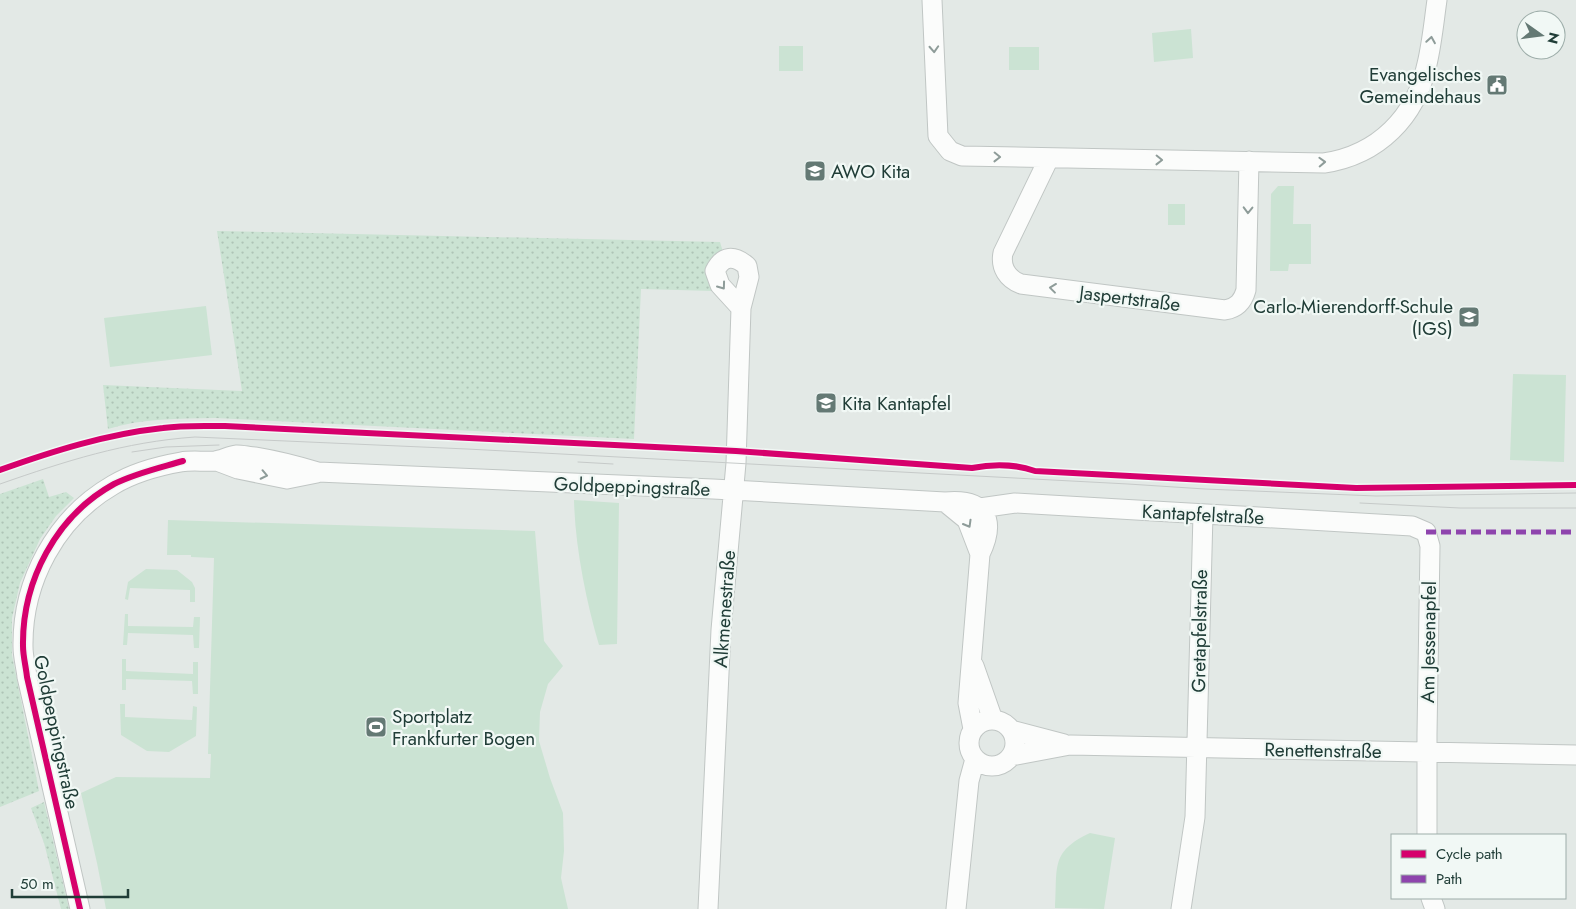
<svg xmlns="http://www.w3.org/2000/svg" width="1576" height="909" font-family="Jost,sans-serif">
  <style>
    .grass { fill: url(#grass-dots) }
    .park { fill: #cbe3d3 }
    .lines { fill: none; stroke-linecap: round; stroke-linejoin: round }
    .minor-casing { stroke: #c0c6c4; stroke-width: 21 }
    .minor { stroke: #fbfcfb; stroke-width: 19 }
    .tram { stroke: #c6cac9; stroke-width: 1 }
    .quiet { stroke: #8e44ad; stroke-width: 5; stroke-dasharray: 10 5; stroke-linecap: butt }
    .cycleway-casing { stroke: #f1f8f5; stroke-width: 9 }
    .cycleway { stroke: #d6006c; stroke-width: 6 }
    .oneway { stroke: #8e9c99 }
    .labels { text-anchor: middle; stroke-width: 4.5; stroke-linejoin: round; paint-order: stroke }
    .poi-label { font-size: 19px; fill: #203d37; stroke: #f1f8f5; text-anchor: start }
    .street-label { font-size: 19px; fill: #203d37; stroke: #f1f8f5 }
  </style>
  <defs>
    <pattern id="grass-dots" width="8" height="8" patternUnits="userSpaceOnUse" patternTransform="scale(1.25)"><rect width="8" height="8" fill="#cbe3d3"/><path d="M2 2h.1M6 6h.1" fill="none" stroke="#aec4b6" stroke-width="1.8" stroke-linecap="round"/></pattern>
  </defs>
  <rect width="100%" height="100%" fill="#e3e9e6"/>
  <path class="grass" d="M 217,231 L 720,242 L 723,252 L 708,273 L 713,291 L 641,289 L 634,439 L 215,418 C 179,419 142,418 108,429 L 103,385 L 242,391 Z
    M 43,479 L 49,497 L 66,492 L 74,498 L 56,516 L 40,539 L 20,583 L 12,618 L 12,655 L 39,791 L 0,807 L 0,494 Z
    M 44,802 L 69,909 L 61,909 L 44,843 L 31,808 Z"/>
  <path class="park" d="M 1191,29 L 1193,58 L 1154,62 L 1152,33 Z
    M 779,46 L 803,46 L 803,71 L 779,71 Z
    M 1009,47 L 1039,47 L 1039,70 L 1009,70 Z
    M 1278,186 L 1294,186 L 1293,224 L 1311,224 L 1311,264 L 1289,264 L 1288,271 L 1270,271 L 1271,194 Z
    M 1168,204 L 1185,204 L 1185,225 L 1168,225 Z
    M 206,306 L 212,355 L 110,367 L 104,318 Z
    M 1513,374 L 1566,375 L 1564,462 L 1510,460 Z
    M 574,500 L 619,503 L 617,644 L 599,645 C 586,601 575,546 574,500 Z
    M 168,520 L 535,531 L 544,641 L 563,666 L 548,684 L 540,712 L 539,741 L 550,778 L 563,813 L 564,851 L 561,878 L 568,909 L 106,909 L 97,863 L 81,793 L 116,777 L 210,778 L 211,754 L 208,754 L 214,558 L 191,557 L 191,555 L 167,555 Z
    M 146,569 L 177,570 L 192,582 L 195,588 L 195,602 L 190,602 L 190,590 L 130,588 L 128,600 L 125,599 L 128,582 Z
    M 125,614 L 128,614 L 128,626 L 193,627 L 194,617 L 200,617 L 199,648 L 194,648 L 193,635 L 128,633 L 127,645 L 123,645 Z
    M 122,659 L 126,659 L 126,671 L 193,674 L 193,662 L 198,662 L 198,694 L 193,694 L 192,681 L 126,679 L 126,690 L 122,690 Z
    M 120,704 L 125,704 L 125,717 L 192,720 L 193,706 L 197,707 L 196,736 L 169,752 L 147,751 L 121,735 Z
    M 1090,833 L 1115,838 L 1104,909 L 1055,908 C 1058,869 1049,852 1090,833 Z"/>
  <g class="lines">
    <g class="minor-casing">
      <path id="minor" d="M 932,0 L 938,136 L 950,151 L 962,156 L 1324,163 C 1378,155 1416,117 1427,64 C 1432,43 1434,21 1437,0
        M 1049,158 L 1003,253 C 1000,268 1008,279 1021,284 L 1225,310 C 1237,308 1243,301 1246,290 L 1249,161
        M 217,461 L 238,469 L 287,479 L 317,473
        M 945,502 L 967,520 L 980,554
        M 980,508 L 1015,503 L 1412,526 L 1426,532 L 1430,546 L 1427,734 L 1427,835
        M 974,666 L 993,720
        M969 743a23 23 0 1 1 46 0a23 23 0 1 1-46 0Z
        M 1011,730 L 1064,744
        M 1011,756 L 1070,745 L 1576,755
        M 1431,898 L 1435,909
        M 80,909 L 27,677 C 26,667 23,657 23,647 C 22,581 56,518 113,485 C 133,473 158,466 181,462 C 192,460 204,462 215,461 C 222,460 229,456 237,455 C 243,455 250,457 256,457 C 280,461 295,465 318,472 L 713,489 L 945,502 C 985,498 997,519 980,554 L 968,703 L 973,729
        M 708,909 L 721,630 L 736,463 L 741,308 L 749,277 L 747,266 C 734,255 723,255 715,271 L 720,285 L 741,308
        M 956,909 L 969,781 L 975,759
        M 1181,909 L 1195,817 L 1203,514"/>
    </g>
    <use href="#minor" class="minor"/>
    <path class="tram" d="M 132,452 L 166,447 L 219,445
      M 578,462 L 613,464
      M 0,484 C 66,461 124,442 195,437 L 467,449 L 1128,484 L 1205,489 L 1376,496 L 1576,493
      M 1360,503 L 1460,508 L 1576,508"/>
    <path class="quiet" d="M 1426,532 L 1576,532"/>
    <g class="cycleway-casing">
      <path id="cycleway" d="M 0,470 C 53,451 107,434 163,428 C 183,425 204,426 225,426 L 736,451 L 972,468 C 992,464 1015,464 1035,471 L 1356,488 L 1576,485
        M 80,909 L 27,677 C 26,667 23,656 23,646 C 22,581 56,516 114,484 C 136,473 159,468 183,461"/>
    </g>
    <use href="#cycleway" class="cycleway"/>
  </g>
  <defs><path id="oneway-chevron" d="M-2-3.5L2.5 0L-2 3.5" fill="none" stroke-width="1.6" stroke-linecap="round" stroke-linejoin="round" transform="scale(1.25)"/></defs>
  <g class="oneway">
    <use href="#oneway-chevron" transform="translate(1431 40) rotate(-81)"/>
    <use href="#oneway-chevron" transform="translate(934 49) rotate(87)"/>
    <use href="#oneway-chevron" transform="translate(997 157) rotate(1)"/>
    <use href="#oneway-chevron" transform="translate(1159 160) rotate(1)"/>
    <use href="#oneway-chevron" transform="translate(1322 162) rotate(-2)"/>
    <use href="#oneway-chevron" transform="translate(1248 210) rotate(91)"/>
    <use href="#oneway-chevron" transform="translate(722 286) rotate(54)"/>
    <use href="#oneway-chevron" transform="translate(1053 288) rotate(-173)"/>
    <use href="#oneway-chevron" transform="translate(264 475) rotate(12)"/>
    <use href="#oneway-chevron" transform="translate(968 524) rotate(60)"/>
  </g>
  <defs>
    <g id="civic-square" transform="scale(1.125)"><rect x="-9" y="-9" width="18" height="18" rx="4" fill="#647974" stroke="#f1f8f5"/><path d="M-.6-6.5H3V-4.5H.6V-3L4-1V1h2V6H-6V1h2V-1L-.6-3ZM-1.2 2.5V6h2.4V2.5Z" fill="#fff"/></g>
    <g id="school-square" transform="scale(1.125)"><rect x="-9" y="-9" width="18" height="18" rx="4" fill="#647974" stroke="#f1f8f5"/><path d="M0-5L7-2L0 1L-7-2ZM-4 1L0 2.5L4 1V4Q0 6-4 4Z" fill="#fff"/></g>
    <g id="stadium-square" transform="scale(1.125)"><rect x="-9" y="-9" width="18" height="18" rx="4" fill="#647974" stroke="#f1f8f5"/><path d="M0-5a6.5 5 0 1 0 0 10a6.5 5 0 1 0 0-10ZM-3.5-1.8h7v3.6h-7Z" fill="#fff"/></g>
  </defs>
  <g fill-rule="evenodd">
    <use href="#civic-square" x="1497" y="85"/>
    <use href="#school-square" x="815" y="171"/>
    <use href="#school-square" x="1469" y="317"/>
    <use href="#school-square" x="826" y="403"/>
    <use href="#stadium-square" x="376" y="727"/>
  </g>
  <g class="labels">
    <g class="poi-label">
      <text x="1481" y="81" text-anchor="end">Evangelisches<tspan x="1481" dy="22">Gemeindehaus</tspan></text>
      <text x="831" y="178">AWO Kita</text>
      <text x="1453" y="313" text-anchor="end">Carlo-Mierendorff-Schule<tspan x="1453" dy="22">(IGS)</tspan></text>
      <text x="842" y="410">Kita Kantapfel</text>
      <text x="392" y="723">Sportplatz<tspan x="392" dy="22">Frankfurter Bogen</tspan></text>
    </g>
    <g class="street-label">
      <text transform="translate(1130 298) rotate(7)" y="7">Jaspertstraße</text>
      <text transform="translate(632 486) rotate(2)" y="7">Goldpeppingstraße</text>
      <text transform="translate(1203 514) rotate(3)" y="7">Kantapfelstraße</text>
      <text transform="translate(724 609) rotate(-86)" y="7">Alkmenestraße</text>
      <text transform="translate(1199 631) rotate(-89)" y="7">Gretapfelstraße</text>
      <text transform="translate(1428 642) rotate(-89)" y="7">Am Jessenapfel</text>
      <text transform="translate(57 732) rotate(78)" y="7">Goldpeppingstraße</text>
      <text transform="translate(1323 750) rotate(1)" y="7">Renettenstraße</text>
    </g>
  </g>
  <rect x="1391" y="834" width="175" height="65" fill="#f1f8f5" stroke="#9dada9"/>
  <rect x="1401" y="850" width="25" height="8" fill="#d6006c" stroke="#9dada9"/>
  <text x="1436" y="859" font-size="15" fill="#203d37">Cycle path</text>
  <rect x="1401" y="875" width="25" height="8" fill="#8e44ad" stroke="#9dada9"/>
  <text x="1436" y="884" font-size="15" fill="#203d37">Path</text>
  <g transform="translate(1541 35) rotate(104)"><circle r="24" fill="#f1f8f5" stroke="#9dada9"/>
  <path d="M0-4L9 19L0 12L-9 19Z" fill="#647974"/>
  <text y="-8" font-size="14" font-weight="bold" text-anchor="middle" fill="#203d37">N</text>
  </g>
  <path d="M12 889v8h116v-8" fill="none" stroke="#203d37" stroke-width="2.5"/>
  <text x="20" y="889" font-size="15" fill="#203d37" stroke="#f1f8f5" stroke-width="4" paint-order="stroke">50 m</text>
</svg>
